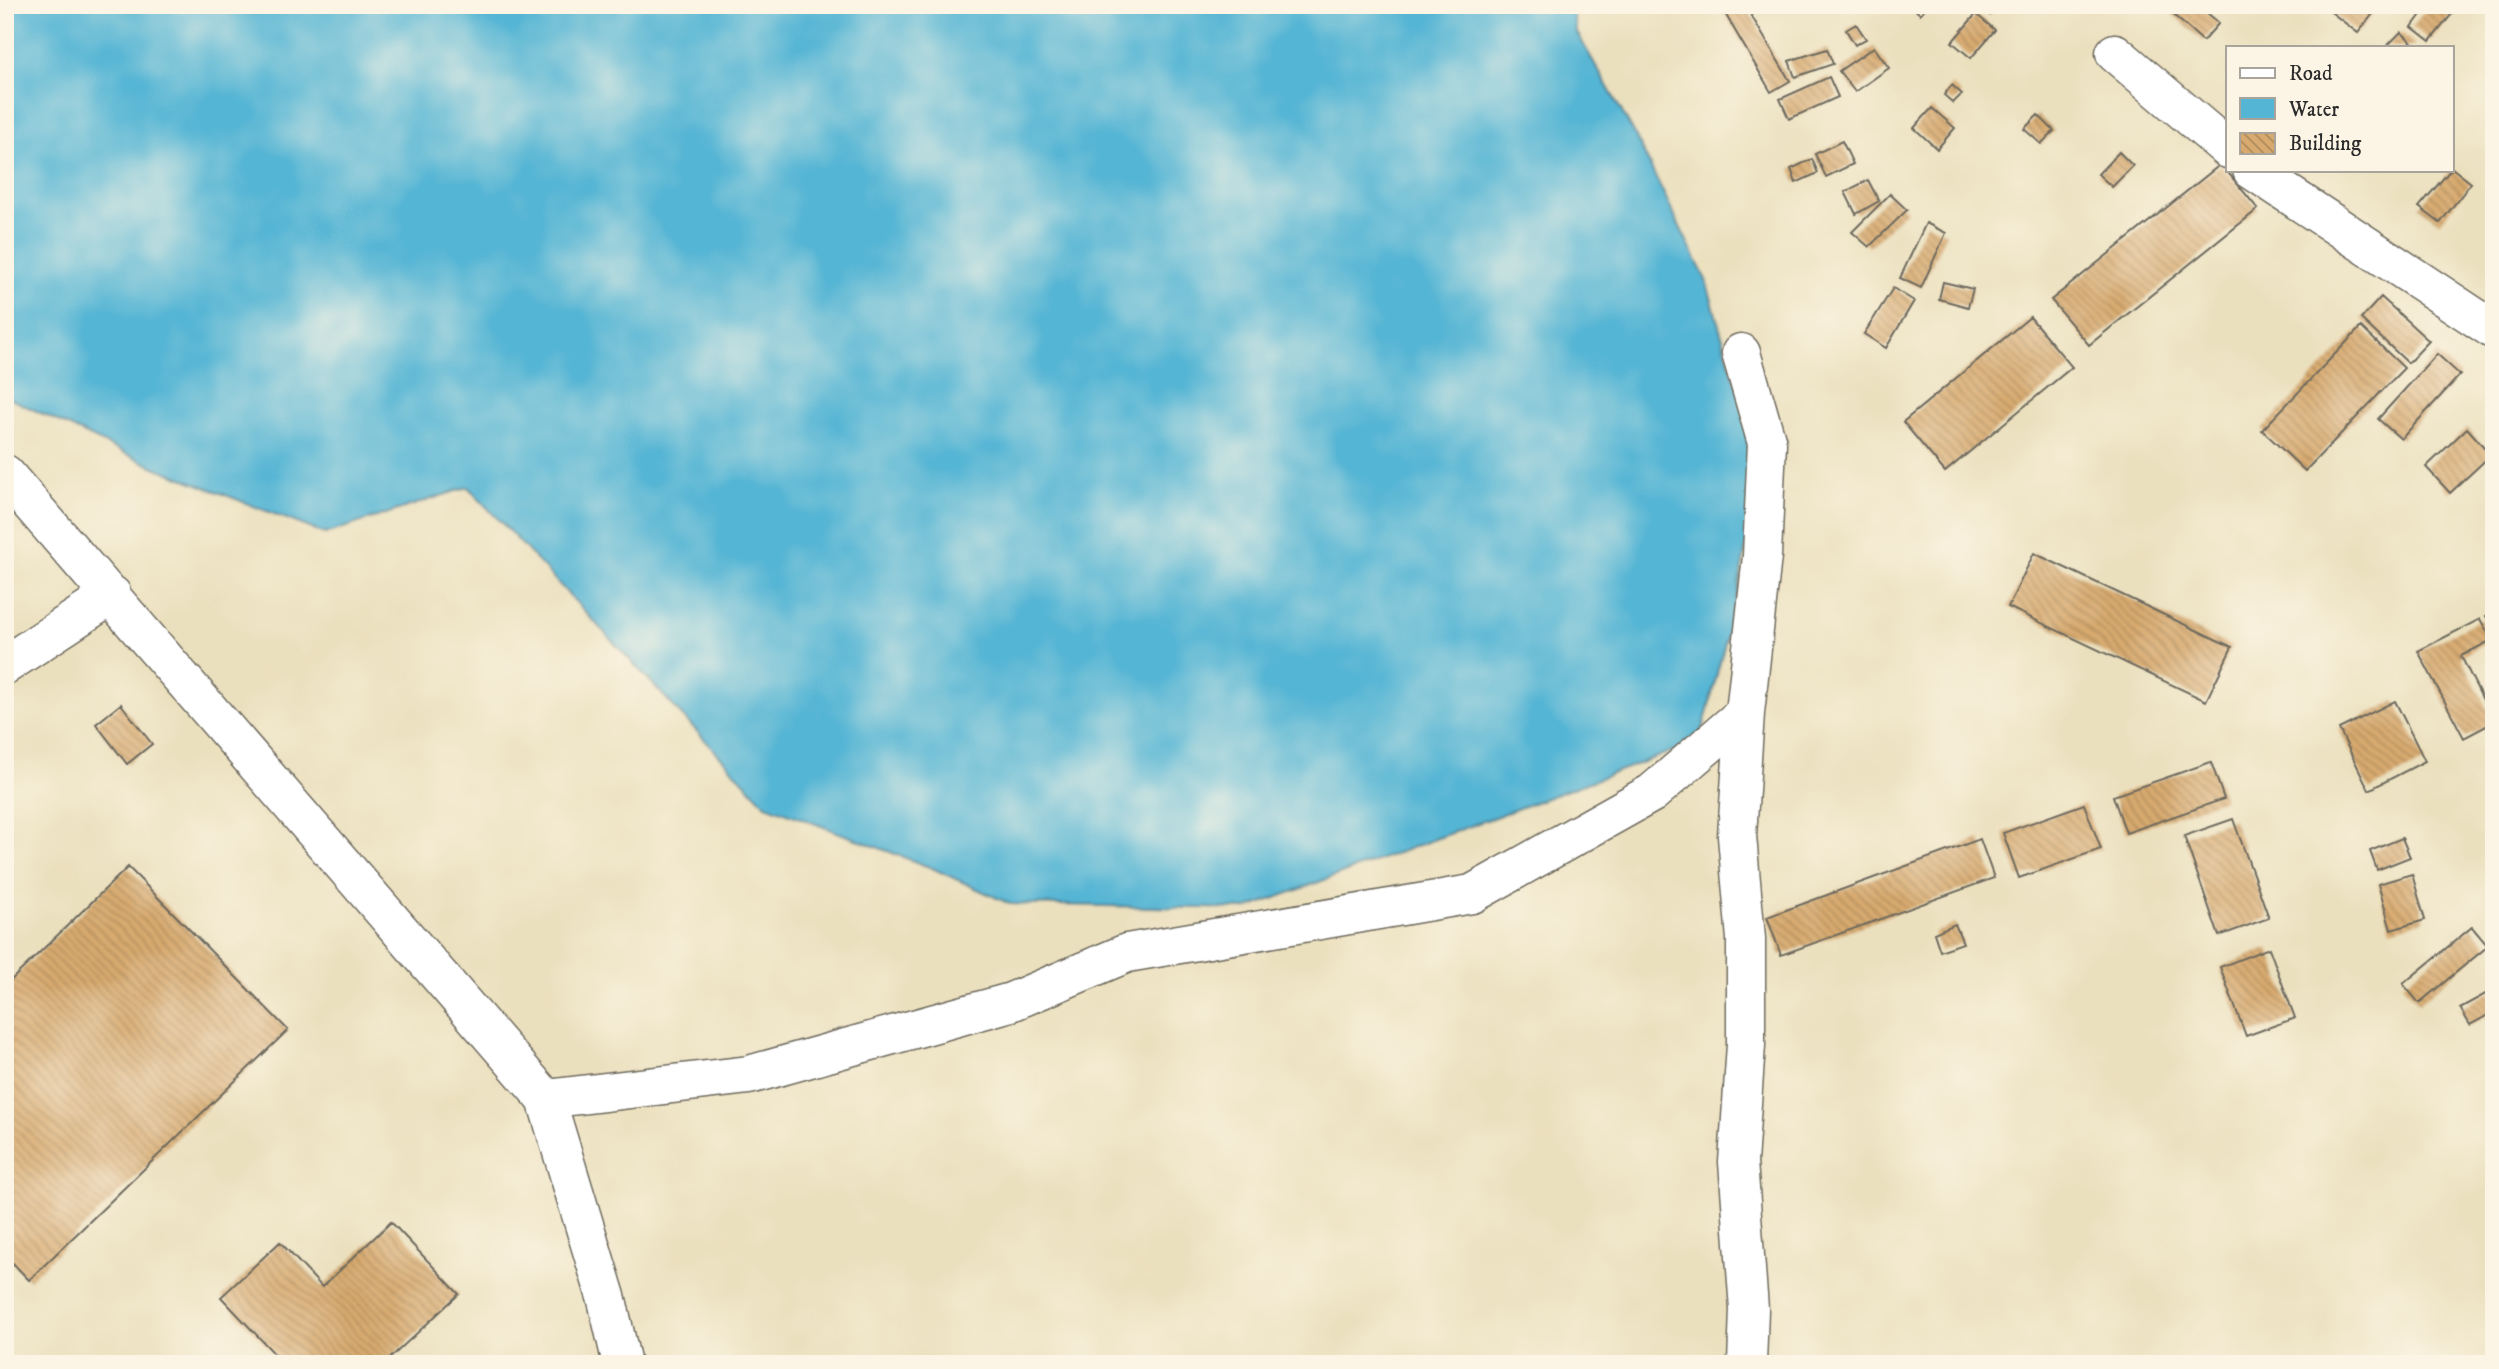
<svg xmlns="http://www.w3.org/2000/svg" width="2499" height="1369" font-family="'IM FELL DW Pica',serif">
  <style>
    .water { fill: #55b5d4; stroke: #407080; stroke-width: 2 }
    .building { fill: url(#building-back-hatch) }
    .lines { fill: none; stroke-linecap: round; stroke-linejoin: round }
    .street-casing { stroke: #6e6a5e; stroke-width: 41 }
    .street { stroke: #fff; stroke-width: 38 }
  </style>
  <defs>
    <pattern id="building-back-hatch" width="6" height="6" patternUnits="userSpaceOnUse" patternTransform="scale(1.75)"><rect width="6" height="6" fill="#d8aa6f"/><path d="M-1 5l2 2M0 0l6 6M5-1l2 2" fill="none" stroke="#af8b5b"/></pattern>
  </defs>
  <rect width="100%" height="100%" fill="#fcf5e5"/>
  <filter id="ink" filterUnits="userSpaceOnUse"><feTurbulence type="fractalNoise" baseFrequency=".0143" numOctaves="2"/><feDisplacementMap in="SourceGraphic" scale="14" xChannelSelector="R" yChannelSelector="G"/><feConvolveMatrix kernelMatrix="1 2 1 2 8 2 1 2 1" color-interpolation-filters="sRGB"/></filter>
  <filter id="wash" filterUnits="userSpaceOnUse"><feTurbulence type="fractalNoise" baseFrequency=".00686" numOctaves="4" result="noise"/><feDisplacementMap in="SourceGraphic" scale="28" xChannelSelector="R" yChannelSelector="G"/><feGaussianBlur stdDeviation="1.57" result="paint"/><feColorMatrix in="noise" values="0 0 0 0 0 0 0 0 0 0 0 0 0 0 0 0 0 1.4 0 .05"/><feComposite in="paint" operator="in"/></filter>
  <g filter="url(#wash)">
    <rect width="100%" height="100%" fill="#ebe0be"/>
    <path class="water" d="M 5,5 L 1572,5 L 1576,31 L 1635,135 L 1706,280 L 1760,468 L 1738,591 L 1700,741 L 1246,909 L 1010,904 L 932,868 L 766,805 L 468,487 L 325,534 L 152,466 L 9,398 L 5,393 Z"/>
    <g id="blocks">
      <path class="building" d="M 1720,5 L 1745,5 L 1790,81 L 1771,92 Z
        M 1910,5 L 1928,5 L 1920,14 Z
        M 1979,5 L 1999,5 L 1990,15 Z
        M 2174,5 L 2198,5 L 2219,23 L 2203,41 L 2169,11 Z
        M 2322,5 L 2377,5 L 2379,6 L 2358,33 Z
        M 2428,5 L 2440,5 L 2452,14 L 2430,41 L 2412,27 Z
        M 1976,14 L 1995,30 L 1971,58 L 1952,42 Z
        M 1856,24 L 1866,39 L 1855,45 L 1846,30 Z
        M 2401,32 L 2417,47 L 2386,47 Z
        M 1874,47 L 1889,68 L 1855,92 L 1839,71 Z
        M 1827,49 L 1833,64 L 1795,77 L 1789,61 Z
        M 1829,77 L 1838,97 L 1789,119 L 1780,99 Z
        M 1952,85 L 1962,94 L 1953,103 L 1944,95 Z
        M 1932,108 L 1955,128 L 1937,149 L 1914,128 Z
        M 2038,115 L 2054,131 L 2041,144 L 2024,129 Z
        M 1842,141 L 1853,164 L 1826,177 L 1815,154 Z
        M 2119,152 L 2133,166 L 2112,187 L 2098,174 Z
        M 1812,159 L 1818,173 L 1796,183 L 1791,169 Z
        M 2221,164 L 2258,209 L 2089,345 L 2051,300 Z
        M 2452,168 L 2471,183 L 2440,223 L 2419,207 Z
        M 1868,180 L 1879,201 L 1856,214 L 1845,192 Z
        M 1890,194 L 1907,210 L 1869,247 L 1852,232 Z
        M 1926,223 L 1946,233 L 1921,288 L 1900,278 Z
        M 1943,282 L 1973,289 L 1968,307 L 1939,299 Z
        M 1893,288 L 1914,301 L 1886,348 L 1864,334 Z
        M 2381,297 L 2429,341 L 2408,363 L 2361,319 Z
        M 2030,317 L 2072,367 L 1945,472 L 1903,422 Z
        M 2361,327 L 2404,368 L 2305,471 L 2262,430 Z
        M 2437,354 L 2460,375 L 2401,439 L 2378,419 Z
        M 2467,428 L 2491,455 L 2450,493 L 2426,467 Z
        M 2034,553 L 2232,647 L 2206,701 L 2008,607 Z
        M 2494,612 L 2494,632 L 2486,616 Z
        M 2480,619 L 2492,640 L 2461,656 L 2494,722 L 2464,738 L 2418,651 Z
        M 2395,701 L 2425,761 L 2369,790 L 2339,729 Z
        M 121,704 L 152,744 L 127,764 L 96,724 Z
        M 2211,762 L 2224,799 L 2126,833 L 2113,796 Z
        M 2084,804 L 2101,849 L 2019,878 L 2003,833 Z
        M 2233,819 L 2269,918 L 2219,936 L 2184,836 Z
        M 2402,838 L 2410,857 L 2377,870 L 2370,851 Z
        M 1980,839 L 1994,878 L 1781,955 L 1767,917 Z
        M 128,867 L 288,1030 L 29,1280 L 5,1255 L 5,986 Z
        M 2412,874 L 2425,920 L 2391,930 L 2378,884 Z
        M 1955,924 L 1963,943 L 1940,951 L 1934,933 Z
        M 2472,927 L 2488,946 L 2419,1003 L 2403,984 Z
        M 2269,948 L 2295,1018 L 2246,1036 L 2220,967 Z
        M 2489,992 L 2494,1000 L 2494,1012 L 2470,1025 L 2460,1008 Z
        M 391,1222 L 459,1294 L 387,1361 L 390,1364 L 284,1364 L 221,1297 L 280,1242 L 322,1287 Z"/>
    </g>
  </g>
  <g filter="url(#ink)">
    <use href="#blocks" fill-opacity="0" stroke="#6e6a5e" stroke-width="2"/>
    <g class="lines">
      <g class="street-casing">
        <path id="street" d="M 2115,53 L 2228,149
          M 2252,170 L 2494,330
          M 5,474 L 546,1099 L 607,1300 L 622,1364
          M 5,665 L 112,595
          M 1745,713 L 1737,836 L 1746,939 L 1746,1045 L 1738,1162 L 1749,1309 L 1747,1364
          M 546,1099 L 749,1075 L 1011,1002 L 1127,953 L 1472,894 L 1652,793 L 1745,713 L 1762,556 L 1767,443 L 1741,353"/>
      </g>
      <use href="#street" class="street"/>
    </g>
  </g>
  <rect width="2499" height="1369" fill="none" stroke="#fcf5e5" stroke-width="28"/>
  <rect x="2226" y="46" width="228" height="126" fill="#fcf5e5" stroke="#a8a49b" stroke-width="2"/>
  <rect x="2240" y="68" width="35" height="10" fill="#ffffff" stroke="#a8a49b" stroke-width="2"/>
  <text x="2289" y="80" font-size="21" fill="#2b2b2b">Road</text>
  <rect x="2240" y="98" width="35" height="21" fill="#55b5d4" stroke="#a8a49b" stroke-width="2"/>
  <text x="2289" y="116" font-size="21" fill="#2b2b2b">Water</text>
  <rect x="2240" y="133" width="35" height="21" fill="url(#building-back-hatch)" stroke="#a8a49b" stroke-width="2"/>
  <text x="2289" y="150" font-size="21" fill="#2b2b2b">Building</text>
</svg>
